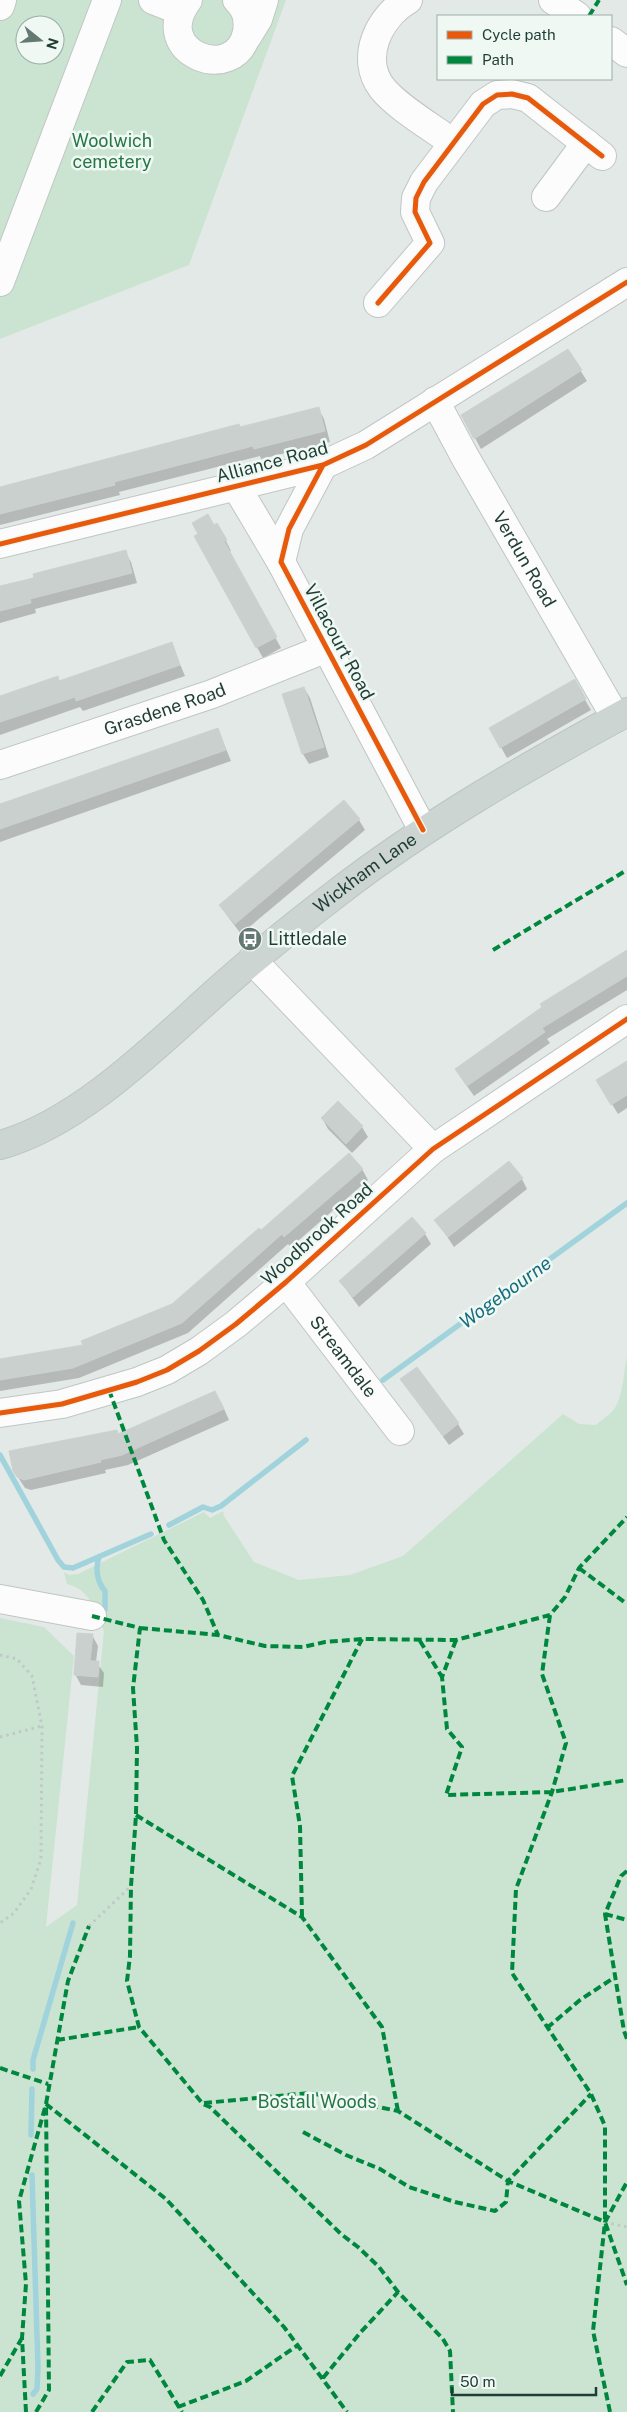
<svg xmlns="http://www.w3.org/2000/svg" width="627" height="2412" font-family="'Public Sans',sans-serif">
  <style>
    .green { fill: #cbe4d2; fill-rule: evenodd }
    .shadow { fill: #0003 }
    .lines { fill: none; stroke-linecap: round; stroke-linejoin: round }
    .stream { stroke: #a0d3db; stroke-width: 5.5 }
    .building { fill: #cad0cd; stroke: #cbd2cf }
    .minor-casing { stroke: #c0c6c3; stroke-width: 30 }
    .major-casing { stroke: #bbc5c2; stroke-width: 30 }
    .path { stroke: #c0c9c5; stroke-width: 3; stroke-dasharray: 2.5 4; stroke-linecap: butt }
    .minor { stroke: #fbfcfb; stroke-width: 28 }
    .major { stroke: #cdd5d3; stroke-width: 28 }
    .quiet { stroke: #00873e; stroke-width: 4; stroke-dasharray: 8 4; stroke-linecap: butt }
    .cycleway-casing { stroke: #f0f8f4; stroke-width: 8 }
    .cycleway { stroke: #e8590c; stroke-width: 5 }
    .labels { text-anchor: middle; stroke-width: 5; stroke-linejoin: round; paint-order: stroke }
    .park-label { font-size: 18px; fill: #267745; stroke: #f0f8f4 }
    .street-label { font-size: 18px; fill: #1f3d35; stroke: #f0f8f4 }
    .poi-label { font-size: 18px; fill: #1f3d35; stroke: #f0f8f4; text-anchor: start }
    .water-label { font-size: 19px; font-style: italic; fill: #156d7e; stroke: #f0f8f4 }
  </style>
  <rect width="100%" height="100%" fill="#e3e9e6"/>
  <path class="green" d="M 0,0 L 286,0 L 189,265 L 0,339 ZM 25,25 L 55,25 L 55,55 L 25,55 Z
    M 627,1357 L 627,2412 L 0,2412 L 0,1618 L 44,1627 L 74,1656 L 46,1927 L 77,1905 L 104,1631 C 96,1612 90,1589 67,1584 L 64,1572 L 69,1575 L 78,1574 L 204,1512 L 210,1518 L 223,1511 L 224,1516 L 254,1562 L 299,1580 L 350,1575 L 403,1556 L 563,1414 L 579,1424 L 596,1425 C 602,1419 613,1413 616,1406 C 624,1391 623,1373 627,1357 Z"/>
  <path class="shadow" d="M 568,351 L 587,381 L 481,449 L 463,416 Z
    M 318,408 L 324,419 L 330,442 L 261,459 L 260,456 L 119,492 L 120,495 L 0,525 L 0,489 Z
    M 214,526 L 223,535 L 231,551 L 229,552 L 281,648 L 263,658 L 196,537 Z
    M 125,552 L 131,562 L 137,583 L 35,609 L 36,613 L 0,623 L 0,587 Z
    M 171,643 L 185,676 L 83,711 L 80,707 L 0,735 L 0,697 L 59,682 Z
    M 574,681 L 591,710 L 507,758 L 491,729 Z
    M 304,688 L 310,698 L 329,757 L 309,764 L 303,754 L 283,695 Z
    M 218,729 L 231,761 L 0,842 L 0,804 L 101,771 L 100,769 Z
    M 359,820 L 365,830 L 241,934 L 220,906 Z
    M 627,952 L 627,990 L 547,1039 L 550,1043 L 474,1096 L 462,1079 Z
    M 627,1063 L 627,1108 L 618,1114 L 598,1081 Z
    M 338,1102 L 362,1127 L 368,1137 L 352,1153 L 328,1129 L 322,1118 Z
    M 362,1169 L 368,1180 L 291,1247 L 288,1244 L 188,1333 L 79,1378 L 0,1391 L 0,1360 L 85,1346 L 173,1305 L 261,1232 Z
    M 522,1179 L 527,1189 L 454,1247 L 436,1220 Z
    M 425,1234 L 431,1244 L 359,1307 L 340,1281 Z
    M 402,1380 L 458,1424 L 464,1434 L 449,1445 Z
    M 221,1402 L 229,1420 L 128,1465 L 105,1470 L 106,1473 L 31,1490 L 25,1488 L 14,1471 Z
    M 92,1635 L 98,1646 L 96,1662 L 104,1673 L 103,1687 L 81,1685 L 75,1674 Z"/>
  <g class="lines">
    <path class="stream" d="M 383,1380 L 627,1203
      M 0,1455 L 58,1560 L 64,1567 L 73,1568 L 151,1534
      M 169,1525 L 203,1507 L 212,1510 L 221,1506 L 306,1440
      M 99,1557 C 95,1568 97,1582 105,1591 L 105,1609
      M 33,2069 L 33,2060 L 73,1923
      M 31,2135 L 32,2089
      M 32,2175 L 38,2367 L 37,2389 L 33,2394"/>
  </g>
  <path class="building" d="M 568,349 L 582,370 L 474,439 L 461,415 Z
    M 319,407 L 325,431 L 254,449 L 253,446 L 114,482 L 115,485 L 0,514 L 0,487 L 239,424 L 240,427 Z
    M 208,514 L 214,525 L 217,523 L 227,540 L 224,541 L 277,637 L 256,648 L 194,536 L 198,534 L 192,523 Z
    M 126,550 L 132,573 L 30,599 L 31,603 L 0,611 L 0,586 L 34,578 L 33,574 Z
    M 172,642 L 180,665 L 76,701 L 75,697 L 0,722 L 0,696 L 58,676 L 59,681 Z
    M 575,679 L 586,699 L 500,748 L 489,728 Z
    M 304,687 L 324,747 L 302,754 L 282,694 Z
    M 218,728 L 226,750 L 0,829 L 0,804 Z
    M 344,800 L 360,819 L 235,924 L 219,905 Z
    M 627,950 L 627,976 L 542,1028 L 545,1032 L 467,1086 L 455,1069 L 542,1007 L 540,1004 Z
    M 627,1061 L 627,1095 L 611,1105 L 596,1080 Z
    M 338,1101 L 363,1126 L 346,1144 L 321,1118 Z
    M 349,1153 L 363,1169 L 284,1237 L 282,1234 L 182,1323 L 73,1368 L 0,1380 L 0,1359 L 83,1345 L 81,1341 L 172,1304 L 259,1228 L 261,1230 Z
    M 509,1161 L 523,1178 L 448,1237 L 434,1220 Z
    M 412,1217 L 426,1233 L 353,1297 L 339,1281 Z
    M 417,1367 L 459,1423 L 443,1436 L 400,1379 Z
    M 215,1391 L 224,1409 L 122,1455 L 100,1460 L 101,1462 L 24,1480 L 17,1477 L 13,1471 L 9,1451 L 117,1430 L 118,1434 Z
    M 77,1633 L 93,1634 L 90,1661 L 99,1661 L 98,1677 L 74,1675 Z"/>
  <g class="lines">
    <g class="minor-casing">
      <g id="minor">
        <path d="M 153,0 L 181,11"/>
        <path d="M 188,0 C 148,53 236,86 247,32 C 249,20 246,8 237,0"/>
        <path d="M 408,0 C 379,17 359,58 382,88 C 397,107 433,128 453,143"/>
        <path d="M 553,0 L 577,16"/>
        <path d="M 0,6 L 2,0"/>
        <path d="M 247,37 L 258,19 L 264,0"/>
        <path d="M 611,41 L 627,53"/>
        <path d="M 546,197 L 586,143"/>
        <path d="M 0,282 L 107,0"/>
        <path d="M 378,303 L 430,243 L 415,212 L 416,198 L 424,182 L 483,104 L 497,95 L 512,94 L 528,98 L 602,156"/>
        <path id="s1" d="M 435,401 L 465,457 L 616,718"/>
        <path d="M 323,465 L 289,529 L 281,562 L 423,830"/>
        <path d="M 236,486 L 281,562"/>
        <path d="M 0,544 L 323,465 L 366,445 L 627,282"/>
        <path id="s2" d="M 0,765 L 212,694 L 327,648"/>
        <path d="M 252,960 L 433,1149"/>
        <path id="s3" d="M 286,1282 L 400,1431"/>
        <path d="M 0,1413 L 62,1404 L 137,1382 L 167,1370 L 199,1351 L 236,1324 L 286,1282 L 433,1149 L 627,1019"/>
        <path d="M 0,1599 L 92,1616"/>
      </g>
    </g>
    <g class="major-casing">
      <g id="major">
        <path id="s4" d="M 0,1145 C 78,1124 156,1046 215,993 C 254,958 295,925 337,893 C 426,824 528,766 627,712"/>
      </g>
    </g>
    <path class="path" d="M 0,1655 L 17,1659 L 32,1676 L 42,1726 L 41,1859 L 31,1889 L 14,1913 L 0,1923
      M 0,1737 L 42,1726
      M 89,1926 L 131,1886
      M 605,2222 L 627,2227"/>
    <use href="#minor" class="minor"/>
    <use href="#major" class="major"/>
    <path class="quiet" d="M 589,16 L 599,0
      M 493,950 L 627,870
      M 109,1390 L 164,1540 L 203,1600 L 218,1635
      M 579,1568 L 627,1604
      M 550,1615 L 542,1674 L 566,1743 L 552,1792 L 516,1889 L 512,1973 L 591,2094 L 605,2126 L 605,2222 L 627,2285
      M 92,1616 L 140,1628 L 133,1688 L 137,1748 L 136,1815 L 131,1886 L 130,1956 L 127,1981 L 139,2027 L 203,2104 L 210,2107 L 341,2234 L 358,2247 L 379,2267 L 398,2292 L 443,2339 L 450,2351 L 453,2412
      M 140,1628 L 218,1635 L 265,1646 L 303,1647 L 325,1642 L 362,1639 L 456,1640 L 550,1615 L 565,1597 L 579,1568 L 627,1517
      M 456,1640 L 442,1677 L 447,1729 L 462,1747 L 446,1795 L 552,1792 L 627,1780
      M 420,1641 L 442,1677
      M 136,1815 L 302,1917 L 382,2027 L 398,2111
      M 627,1871 L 621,1876 L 605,1914 L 624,2031 L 627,2039
      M 605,1914 L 627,1920
      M 302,1917 L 300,1826 L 292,1776 L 362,1639
      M 547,2028 L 580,2000 L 615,1977
      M 57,2040 L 139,2027
      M 0,2068 L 48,2084
      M 204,2103 L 310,2093 L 398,2111 L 508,2181 L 605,2222
      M 303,2132 L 346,2155 L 380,2169 L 409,2187 L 455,2202 L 495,2211 L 506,2202 L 508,2181 L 591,2094
      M 0,2376 L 22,2338
      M 323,2378 L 360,2333 L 398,2292
      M 178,2407 L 246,2381 L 298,2345
      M 26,2412 L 22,2338 L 26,2284 L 19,2201 L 46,2104 L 166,2199 L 284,2327 L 347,2412
      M 36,2412 L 49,2390 L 46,2104 L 68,1981 L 89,1926
      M 92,2412 L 127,2362 L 150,2360 L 182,2412
      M 610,2412 L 593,2331 L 605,2222 L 627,2182"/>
    <g class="cycleway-casing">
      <path id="cycleway" d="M 378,303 L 430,243 L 415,212 L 416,198 L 424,182 L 483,104 L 497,95 L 512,94 L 528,98 L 602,156
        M 323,465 L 289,529 L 281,562 L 423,830
        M 0,544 L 323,465 L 366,445 L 627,282
        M 0,1413 L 62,1404 L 137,1382 L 167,1370 L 199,1351 L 236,1324 L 286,1282 L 433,1149 L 627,1019"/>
    </g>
    <use href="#cycleway" class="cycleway"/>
  </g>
  <defs>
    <g id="bus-disc" transform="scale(1.25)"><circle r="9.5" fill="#647973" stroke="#f0f8f4"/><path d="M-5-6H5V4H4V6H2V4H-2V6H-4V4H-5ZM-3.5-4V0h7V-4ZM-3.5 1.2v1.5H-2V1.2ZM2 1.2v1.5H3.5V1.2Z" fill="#fff"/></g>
  </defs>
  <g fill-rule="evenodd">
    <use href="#bus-disc" x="250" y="939"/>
  </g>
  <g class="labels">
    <g class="park-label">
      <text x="112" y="147">Woolwich<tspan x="112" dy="21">cemetery</tspan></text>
      <text x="317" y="2108">Bostall Woods</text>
    </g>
    <g class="street-label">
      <text transform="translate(272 462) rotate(-15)" y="6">Alliance Road</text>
      <text dy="6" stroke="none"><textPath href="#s1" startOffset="182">Verdun Road</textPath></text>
      <text transform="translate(339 642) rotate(62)" y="6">Villacourt Road</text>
      <text dy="6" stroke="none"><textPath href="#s2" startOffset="174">Grasdene Road</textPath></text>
      <text dy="6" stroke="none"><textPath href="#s4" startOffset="458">Wickham Lane</textPath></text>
      <text transform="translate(317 1234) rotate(-42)" y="6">Woodbrook Road</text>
      <text dy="6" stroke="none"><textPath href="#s3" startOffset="94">Streamdale</textPath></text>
    </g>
    <g class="poi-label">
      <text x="268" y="945">Littledale</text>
    </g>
    <g class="water-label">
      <text transform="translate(505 1292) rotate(-36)" y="7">Wogebourne</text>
    </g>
  </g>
  <rect x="437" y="15" width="175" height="65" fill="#f0f8f4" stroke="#9cada8"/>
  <rect x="447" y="31" width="25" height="8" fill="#e8590c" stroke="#9cada8"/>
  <text x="482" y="40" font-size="15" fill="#1f3d35">Cycle path</text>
  <rect x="447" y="56" width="25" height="8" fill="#00873e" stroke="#9cada8"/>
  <text x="482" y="65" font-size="15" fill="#1f3d35">Path</text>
  <g transform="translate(40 40) rotate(107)"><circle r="24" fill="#f0f8f4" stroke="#9cada8"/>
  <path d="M0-4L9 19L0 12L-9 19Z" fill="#647973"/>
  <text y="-8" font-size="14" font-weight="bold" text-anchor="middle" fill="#1f3d35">N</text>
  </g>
  <path d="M452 2387v8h144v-8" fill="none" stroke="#1f3d35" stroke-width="2.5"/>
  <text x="460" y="2387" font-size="15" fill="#1f3d35" stroke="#f0f8f4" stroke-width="4" paint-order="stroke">50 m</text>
</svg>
